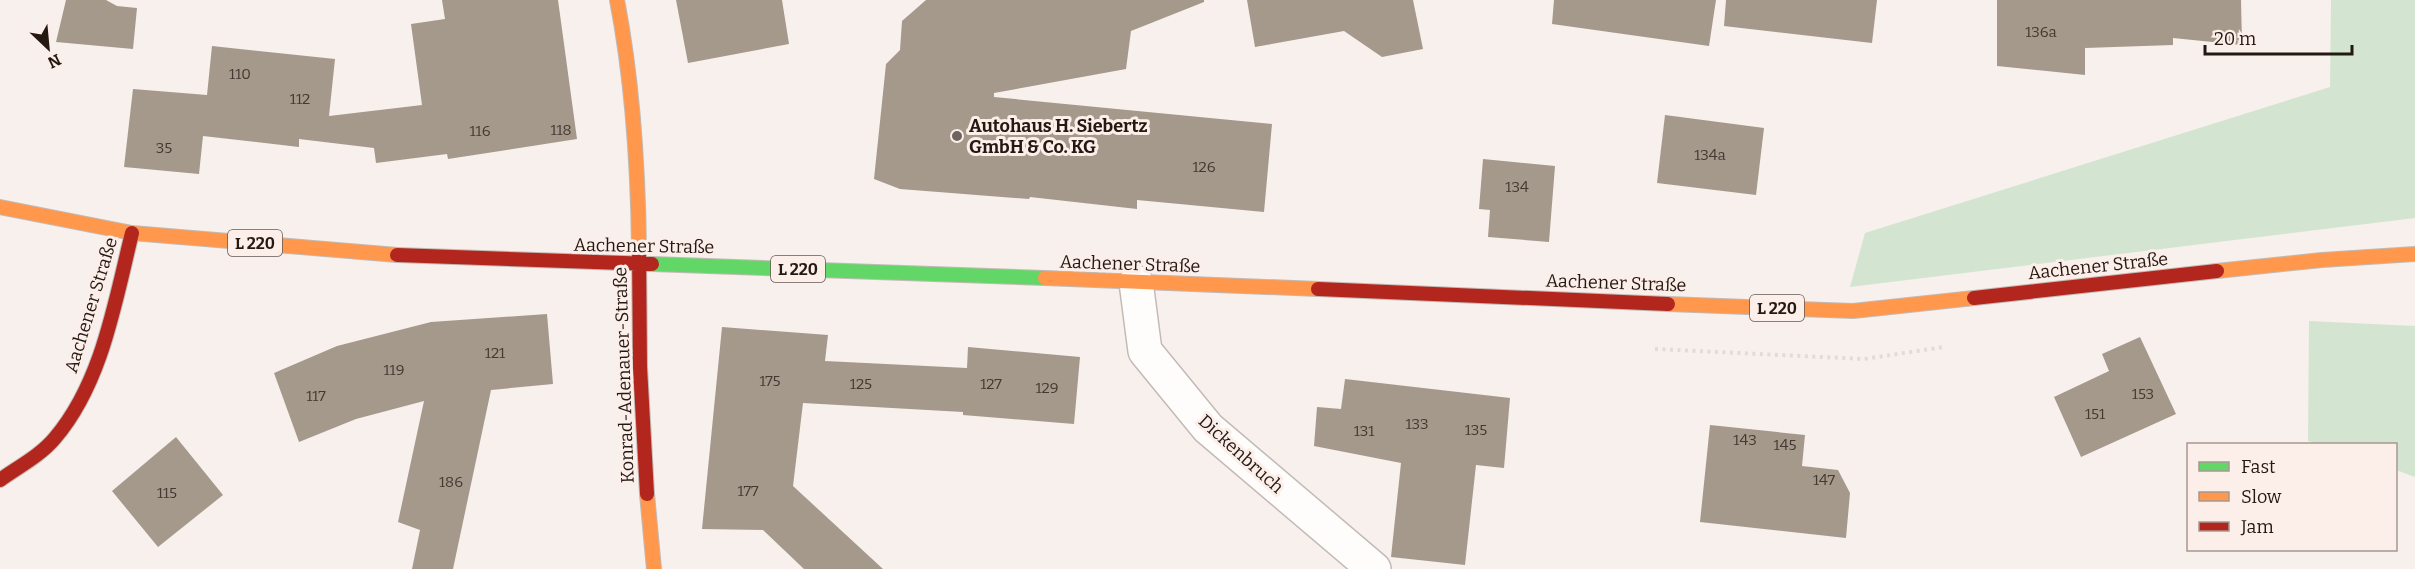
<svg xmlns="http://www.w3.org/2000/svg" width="2415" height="569" font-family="Bitter,serif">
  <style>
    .green { fill: #d3e5d1 }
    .building { fill: #a5998b }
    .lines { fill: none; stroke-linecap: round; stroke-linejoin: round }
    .street-casing { stroke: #c3bab5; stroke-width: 36 }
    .fast-casing { stroke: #c3bab5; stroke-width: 16 }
    .slow-casing { stroke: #c3bab5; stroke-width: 16 }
    .jam-casing { stroke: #c3bab5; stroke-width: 16 }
    .path { stroke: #dfdcdb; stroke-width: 4; stroke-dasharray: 3 4.5; stroke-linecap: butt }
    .street { stroke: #fefdfc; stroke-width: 33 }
    .fast { stroke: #63d668; stroke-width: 14 }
    .slow { stroke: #ff974d; stroke-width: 14 }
    .jam { stroke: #b3261e; stroke-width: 14 }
    .poi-dot { fill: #6e645f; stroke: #fceee9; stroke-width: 2 }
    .labels { text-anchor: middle; stroke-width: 6; stroke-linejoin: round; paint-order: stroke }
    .number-label { font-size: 15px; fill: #443831 }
    .shield { fill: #fceee9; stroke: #655853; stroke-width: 1.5 }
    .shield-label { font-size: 16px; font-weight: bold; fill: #241813 }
    .poi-label { font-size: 18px; font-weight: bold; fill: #241813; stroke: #fceee9; text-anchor: start }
    .street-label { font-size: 18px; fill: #241813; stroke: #fceee9 }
  </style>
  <rect width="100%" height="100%" fill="#f8f0ed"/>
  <path class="green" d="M 2331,0 L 2415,0 L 2415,218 L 1850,287 L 1865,233 L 2330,87 Z
    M 2309,321 L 2415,326 L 2415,477 L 2396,470 L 2396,444 L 2318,444 L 2308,441 Z"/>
  <path class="building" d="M 66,0 L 106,0 L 117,6 L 137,8 L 133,49 L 56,42 Z
    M 442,0 L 558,0 L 577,139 L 448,159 L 447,154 L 376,163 L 374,148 L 299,139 L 299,147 L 203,136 L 199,174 L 124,167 L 133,89 L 207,95 L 212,46 L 335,59 L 329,116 L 422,105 L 411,24 L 445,19 Z
    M 676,0 L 782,0 L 789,44 L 688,63 Z
    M 926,0 L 1204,0 L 1204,2 L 1131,31 L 1126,69 L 994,93 L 994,97 L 1272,124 L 1264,212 L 1137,200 L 1137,209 L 1030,197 L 1029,199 L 900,189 L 874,179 L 886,64 L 900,50 L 902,21 Z
    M 1247,0 L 1413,0 L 1423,49 L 1382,57 L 1344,31 L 1255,47 Z
    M 1554,0 L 1716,0 L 1709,46 L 1552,24 Z
    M 1726,0 L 1877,0 L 1872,43 L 1724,26 Z
    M 1997,0 L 2241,0 L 2242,45 L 2173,38 L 2173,45 L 2085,48 L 2085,75 L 1997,66 Z
    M 1665,115 L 1764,128 L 1756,195 L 1657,183 Z
    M 1483,159 L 1555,166 L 1549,242 L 1488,237 L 1490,210 L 1479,209 Z
    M 547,314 L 553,384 L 491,390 L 453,569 L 412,569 L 420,530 L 398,522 L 424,401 L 356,419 L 299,442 L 274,373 L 337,346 L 431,322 Z
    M 722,327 L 828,335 L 825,361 L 967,368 L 968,347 L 1080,357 L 1074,424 L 963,415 L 963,412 L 803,403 L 793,486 L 883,569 L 804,569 L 763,530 L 702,529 Z
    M 2140,337 L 2176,414 L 2081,457 L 2054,397 L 2109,371 L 2102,354 Z
    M 1345,379 L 1510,398 L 1504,468 L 1476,465 L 1465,565 L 1391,557 L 1401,463 L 1314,446 L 1317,407 L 1341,409 Z
    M 1710,425 L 1805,435 L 1802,466 L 1838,470 L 1850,493 L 1846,538 L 1700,522 Z
    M 176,437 L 223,495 L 158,547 L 112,491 Z"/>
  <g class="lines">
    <g class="street-casing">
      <path id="street" d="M 1136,282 L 1145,351 L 1208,428 L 1374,569"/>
    </g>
    <g class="fast-casing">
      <path id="fast" d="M 652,264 L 1045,278"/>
    </g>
    <g class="slow-casing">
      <path id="slow" d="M 617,0 C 633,83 638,164 639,248
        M 0,207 L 132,233 L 397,255
        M 2217,271 L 2322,260 L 2415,254
        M 1045,278 L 1318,289
        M 1668,304 L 1853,311 L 1974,298
        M 647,494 L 654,569"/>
    </g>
    <g class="jam-casing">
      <path id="jam" d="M 639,248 L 640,367 L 647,494
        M 397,255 L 652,264
        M 1318,289 L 1668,304
        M 1974,298 L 2217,271
        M 0,480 C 18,467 40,456 55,438 C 102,383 115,302 132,233"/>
    </g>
    <path class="path" d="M 1655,349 L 1864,359 L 1944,347"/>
    <use href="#street" class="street"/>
    <use href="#fast" class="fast"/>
    <use href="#slow" class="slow"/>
    <use href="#jam" class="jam"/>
  </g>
  <circle class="poi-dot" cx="957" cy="136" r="6"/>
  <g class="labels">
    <g class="number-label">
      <text x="2041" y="37">136a</text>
      <text x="240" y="79">110</text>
      <text x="300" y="104">112</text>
      <text x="561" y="135">118</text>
      <text x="480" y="136">116</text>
      <text x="164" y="153">35</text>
      <text x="1710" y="160">134a</text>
      <text x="1204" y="172">126</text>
      <text x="1517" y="192">134</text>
      <text x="495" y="358">121</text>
      <text x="394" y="375">119</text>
      <text x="770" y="386">175</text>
      <text x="861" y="389">125</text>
      <text x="991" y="389">127</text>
      <text x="1047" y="393">129</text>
      <text x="2143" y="399">153</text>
      <text x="316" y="401">117</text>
      <text x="2095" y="419">151</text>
      <text x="1417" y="429">133</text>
      <text x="1476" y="435">135</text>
      <text x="1364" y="436">131</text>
      <text x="1745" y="445">143</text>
      <text x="1785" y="450">145</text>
      <text x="1824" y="485">147</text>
      <text x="451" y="487">186</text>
      <text x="748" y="496">177</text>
      <text x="167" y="498">115</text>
    </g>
    <g class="shield">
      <rect x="228" y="230" width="54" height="26" rx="4.5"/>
      <rect x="771" y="256" width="54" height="26" rx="4.5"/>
      <rect x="1750" y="295" width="54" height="26" rx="4.5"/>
    </g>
    <g class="shield-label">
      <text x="255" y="249">L 220</text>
      <text x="798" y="275">L 220</text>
      <text x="1777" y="314">L 220</text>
    </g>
    <g class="poi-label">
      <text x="969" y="132">Autohaus H. Siebertz<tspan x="969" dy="21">GmbH &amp; Co. KG</tspan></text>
    </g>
    <g class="street-label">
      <text transform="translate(644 246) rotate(1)" y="6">Aachener Straße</text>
      <text transform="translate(1130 264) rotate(2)" y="6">Aachener Straße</text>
      <text transform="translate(2098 266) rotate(-6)" y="6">Aachener Straße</text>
      <text transform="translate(1616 283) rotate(2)" y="6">Aachener Straße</text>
      <text transform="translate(91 305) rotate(-73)" y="6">Aachener Straße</text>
      <text transform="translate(624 375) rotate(-92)" y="6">Konrad-Adenauer-Straße</text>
      <text transform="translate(1241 454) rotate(42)" y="6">Dickenbruch</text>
    </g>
  </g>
  <rect x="2187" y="443" width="210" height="108" fill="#fceee9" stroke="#a69893" stroke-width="1.5"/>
  <rect x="2199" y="462" width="30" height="9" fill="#63d668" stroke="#a69893" stroke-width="1.5"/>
  <text x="2241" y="473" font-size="18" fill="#241813">Fast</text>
  <rect x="2199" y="492" width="30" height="9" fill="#ff974d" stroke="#a69893" stroke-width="1.5"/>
  <text x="2241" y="503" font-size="18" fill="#241813">Slow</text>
  <rect x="2199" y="522" width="30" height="9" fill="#b3261e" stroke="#a69893" stroke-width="1.5"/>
  <text x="2241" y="533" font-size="18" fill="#241813">Jam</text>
  <g transform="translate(48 48) rotate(154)" stroke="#fceee9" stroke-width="4.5" paint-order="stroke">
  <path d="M0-4.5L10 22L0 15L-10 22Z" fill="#241813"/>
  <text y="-9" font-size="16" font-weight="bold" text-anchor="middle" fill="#241813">N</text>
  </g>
  <path d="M2205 45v9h147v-9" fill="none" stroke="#241813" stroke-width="3"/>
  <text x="2214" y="45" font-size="18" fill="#241813" stroke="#fceee9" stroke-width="4.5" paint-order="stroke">20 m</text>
</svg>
